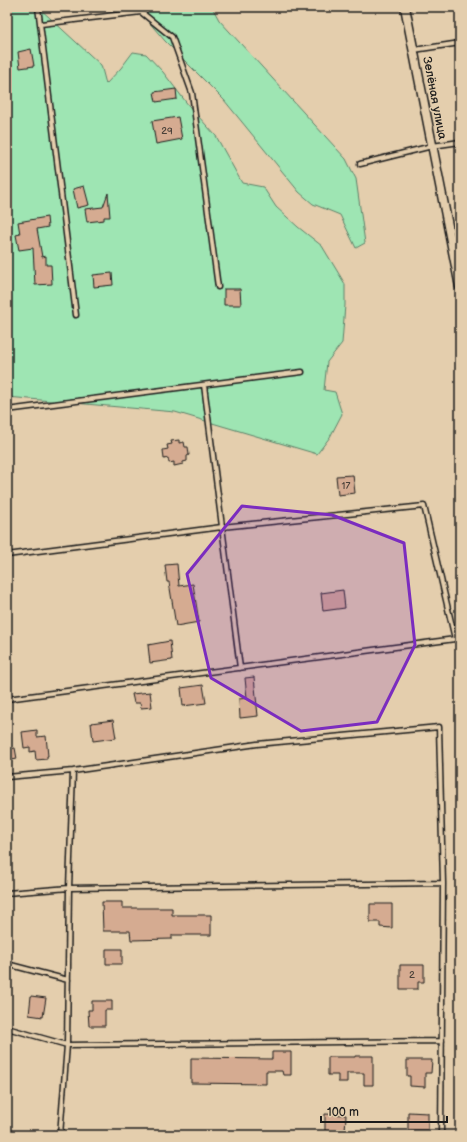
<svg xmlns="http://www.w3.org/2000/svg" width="467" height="1142" font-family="'Balsamiq Sans',sans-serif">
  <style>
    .green { fill: #9ee5b3; stroke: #5d8068 }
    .building { fill: #d5ab91; stroke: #1c1c1c }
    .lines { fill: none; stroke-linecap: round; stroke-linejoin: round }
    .service-casing { stroke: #1c1c1c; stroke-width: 7 }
    .minor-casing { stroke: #1c1c1c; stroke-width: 11 }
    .service { stroke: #e4cead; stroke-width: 4 }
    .minor { stroke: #e4cead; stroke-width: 8 }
    .marked { fill: #7b2cbf; fill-opacity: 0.2; stroke: #7b2cbf; stroke-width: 3; stroke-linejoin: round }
    .labels { text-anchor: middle; stroke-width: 3; stroke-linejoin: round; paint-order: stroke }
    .number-label { font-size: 10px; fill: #4a4039 }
    .street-label { font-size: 12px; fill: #1c1c1c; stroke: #e4cead }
  </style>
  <rect width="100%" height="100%" fill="#e4cead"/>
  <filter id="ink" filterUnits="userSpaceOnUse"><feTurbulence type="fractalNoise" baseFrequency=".025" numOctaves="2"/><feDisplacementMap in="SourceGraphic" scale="8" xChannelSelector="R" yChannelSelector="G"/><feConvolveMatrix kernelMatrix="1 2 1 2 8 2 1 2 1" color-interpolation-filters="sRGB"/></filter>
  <g filter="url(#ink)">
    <path class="green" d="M 7,7 L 38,7 L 101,65 L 106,84 L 121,68 L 133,52 L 146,54 L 163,72 L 189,106 L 216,136 L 242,183 L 263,187 L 276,207 L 298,227 L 322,246 L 345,284 L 345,305 L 342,343 L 327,362 L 324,390 L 335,392 L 342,414 L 330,437 L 317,454 L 175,412 L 7,397 Z
      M 136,7 L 212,7 L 219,20 L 346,159 L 356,179 L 365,243 L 356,248 L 340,215 L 313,204 L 299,192 L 224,100 L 165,41 Z"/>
    <path class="building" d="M 31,49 L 34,66 L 20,68 L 18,52 Z
      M 176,89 L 177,99 L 156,102 L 154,92 Z
      M 178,117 L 182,139 L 156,144 L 152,121 Z
      M 84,186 L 89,205 L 77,208 L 73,189 Z
      M 108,193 L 110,217 L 104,217 L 104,220 L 87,222 L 85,209 L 103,207 Z
      M 47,217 L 48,227 L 37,229 L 42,257 L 46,256 L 46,265 L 51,265 L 52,284 L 35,285 L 33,248 L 19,250 L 16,235 L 20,234 L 18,222 Z
      M 112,273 L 113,285 L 94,287 L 93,275 Z
      M 224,289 L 240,289 L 241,305 L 224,305 Z
      M 179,440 L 179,443 L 184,442 L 185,447 L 188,447 L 189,455 L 187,456 L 187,461 L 183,462 L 183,464 L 174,466 L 174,462 L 169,463 L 168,458 L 164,459 L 163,450 L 168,449 L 167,445 L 172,444 L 171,441 Z
      M 353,475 L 355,493 L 338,495 L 336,476 Z
      M 177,564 L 179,586 L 193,584 L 199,622 L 176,626 L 169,582 L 167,582 L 165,565 Z
      M 343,590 L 345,608 L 323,611 L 321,593 Z
      M 170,641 L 172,660 L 150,663 L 148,645 Z
      M 254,677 L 258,716 L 240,718 L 239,699 L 247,698 L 245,678 Z
      M 203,685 L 206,703 L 183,706 L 181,688 Z
      M 150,692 L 152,707 L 141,708 L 140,703 L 134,703 L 132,694 Z
      M 113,720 L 116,738 L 93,741 L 91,723 Z
      M 37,730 L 37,737 L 46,736 L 48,756 L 47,756 L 47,759 L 36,760 L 35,751 L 30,752 L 30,747 L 24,748 L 22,732 Z
      M 15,748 L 17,759 L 7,761 L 7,749 Z
      M 102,902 L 122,902 L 122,908 L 172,908 L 172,915 L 211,915 L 211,935 L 172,935 L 172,939 L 131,940 L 130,931 L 103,931 Z
      M 370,904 L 392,904 L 392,928 L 380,927 L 380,922 L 370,922 Z
      M 106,949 L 122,949 L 122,964 L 106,964 Z
      M 400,965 L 424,965 L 424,982 L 418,982 L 418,989 L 400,989 Z
      M 31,996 L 46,998 L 43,1017 L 29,1015 Z
      M 92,1001 L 112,1001 L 112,1010 L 105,1010 L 105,1026 L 89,1026 L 88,1010 L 92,1010 Z
      M 272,1052 L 291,1052 L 291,1075 L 283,1075 L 282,1071 L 266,1071 L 266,1084 L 191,1083 L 191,1058 L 272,1059 Z
      M 355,1056 L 373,1056 L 373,1085 L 364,1085 L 364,1073 L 347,1073 L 347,1082 L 338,1082 L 338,1075 L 328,1075 L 328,1057 L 355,1057 Z
      M 407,1060 L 432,1060 L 431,1073 L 425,1073 L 425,1087 L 410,1086 L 410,1076 L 407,1076 Z
      M 408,1112 L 428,1113 L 428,1130 L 408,1130 Z
      M 325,1114 L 346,1115 L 345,1132 L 325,1131 Z"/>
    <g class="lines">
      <g class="service-casing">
        <path id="service" d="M 38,7 L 76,315
          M 41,24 L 141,12 L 172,37 L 192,93 L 218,287
          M 414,50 L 460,43
          M 360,164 L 432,146 L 460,142
          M 204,385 L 240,668
          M 7,410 L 302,372
          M 7,555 L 222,527 L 424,506 L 455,639 L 7,699
          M 7,777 L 73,771 L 257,744 L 439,727 L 443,883 L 441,1135
          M 7,893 L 69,888 L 443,883
          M 7,964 L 68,980
          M 7,1028 L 67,1045 L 442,1041
          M 60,1135 L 67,1045 L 69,888 L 73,771"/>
      </g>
      <g class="minor-casing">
        <path id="minor" d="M 405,7 L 460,287"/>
      </g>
      <use href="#service" class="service"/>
      <use href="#minor" class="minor"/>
    </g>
  </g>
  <path class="marked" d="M 242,506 L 332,515 L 404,543 L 415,645 L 377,722 L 301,731 L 211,678 L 187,574 Z"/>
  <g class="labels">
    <g class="number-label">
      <text x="167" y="134">29</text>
      <text x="346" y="489">17</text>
      <text x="412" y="978">2</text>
    </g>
    <g class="street-label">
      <text transform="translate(435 98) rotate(79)" y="4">Зелёная улица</text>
    </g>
  </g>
  <rect width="467" height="1142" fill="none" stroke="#e4cead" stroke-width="24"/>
  <rect x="12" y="12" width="443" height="1118" fill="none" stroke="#1c1c1c" stroke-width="1.5" filter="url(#ink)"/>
  <path d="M321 1116v6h126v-6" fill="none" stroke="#1c1c1c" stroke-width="2"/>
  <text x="327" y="1116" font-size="12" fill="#1c1c1c" stroke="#e4cead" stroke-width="3" paint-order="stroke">100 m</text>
</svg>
